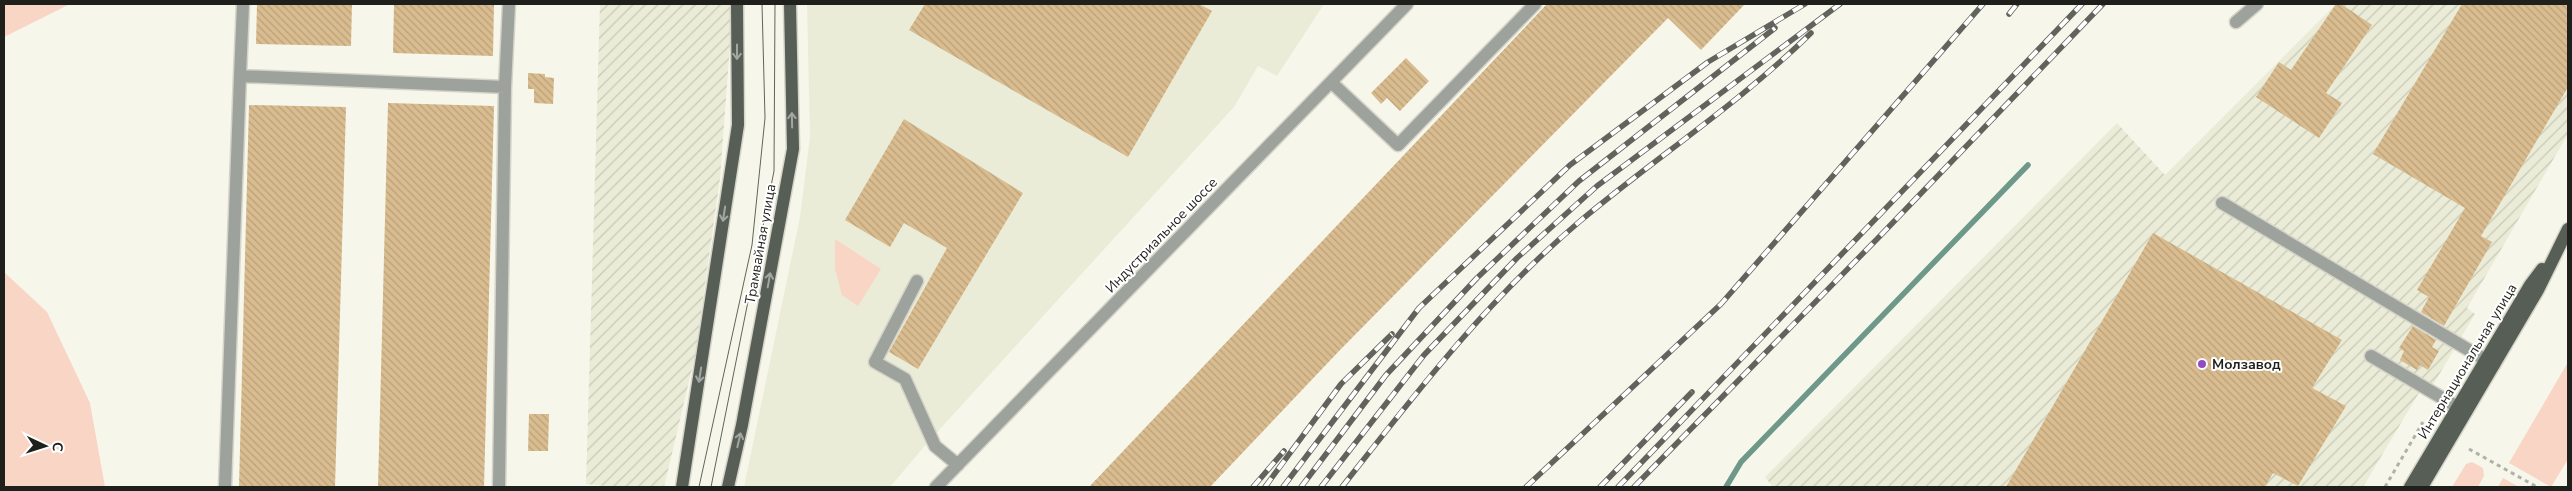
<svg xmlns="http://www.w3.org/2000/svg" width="2572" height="491" font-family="'Nunito Sans',sans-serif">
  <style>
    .built { fill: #eaecd7 }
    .industrial { fill: url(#industrial-furrows) }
    .grass { fill: #f8d5c5 }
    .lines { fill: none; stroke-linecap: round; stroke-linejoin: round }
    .stream { stroke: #6d988a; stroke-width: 5.5 }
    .building { fill: url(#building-back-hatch) }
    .minor-casing { stroke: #d4d4c9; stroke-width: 15 }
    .major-casing { stroke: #d4d4c9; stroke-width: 15 }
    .path { stroke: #b0b1a7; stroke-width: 3; stroke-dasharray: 4 4; stroke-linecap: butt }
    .minor { stroke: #9ea29d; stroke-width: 12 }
    .major { stroke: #575e56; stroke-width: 12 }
    .tram { stroke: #62635c; stroke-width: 1 }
    .rail-casing { stroke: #62635c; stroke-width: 5.5 }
    .rail { stroke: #fff; stroke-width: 4; stroke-dasharray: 11; stroke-linecap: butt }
    .oneway { stroke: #a3a6a2 }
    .poi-dot { fill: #944bbe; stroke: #fff; stroke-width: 2 }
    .labels { text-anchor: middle; stroke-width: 4; stroke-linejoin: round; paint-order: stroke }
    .street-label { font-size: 14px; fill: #1f1f1b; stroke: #fff }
    .poi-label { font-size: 14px; font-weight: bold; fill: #1f1f1b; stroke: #fff; text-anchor: start }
  </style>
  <defs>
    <pattern id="industrial-furrows" width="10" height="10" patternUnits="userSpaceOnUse" patternTransform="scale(1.25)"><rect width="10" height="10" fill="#eaecd7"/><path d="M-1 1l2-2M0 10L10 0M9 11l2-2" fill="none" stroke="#c8cab8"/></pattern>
    <pattern id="building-back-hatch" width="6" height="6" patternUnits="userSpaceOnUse" patternTransform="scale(1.25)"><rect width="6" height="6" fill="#d9bc8f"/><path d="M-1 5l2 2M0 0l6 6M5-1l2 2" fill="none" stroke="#baa17b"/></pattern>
  </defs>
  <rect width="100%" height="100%" fill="#f6f7ea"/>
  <path class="built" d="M 807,4 L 1324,4 L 1277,76 L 1258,66 L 1234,107 L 929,441 L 890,487 L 744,487 L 800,217 L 810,137 Z"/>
  <path class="industrial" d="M 600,4 L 733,4 L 720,178 L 695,356 L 664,487 L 615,487 L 586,484 Z
    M 2336,4 L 2568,4 L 2568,134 L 2467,308 L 2475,314 L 2430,390 L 2423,386 L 2363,487 L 1773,487 L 1765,477 L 2117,123 L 2165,175 Z"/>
  <path class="grass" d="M 4,4 L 70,4 L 4,37 Z
    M 835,239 L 881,269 L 858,306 L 842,295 L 835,269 Z
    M 4,272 L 47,312 L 90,403 L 105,487 L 4,487 Z
    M 2568,362 L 2568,459 L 2551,487 L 2509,463 Z
    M 2472,462 L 2483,468 L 2484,476 L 2478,487 L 2452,487 L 2466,464 Z
    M 2503,478 L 2519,487 L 2498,487 Z"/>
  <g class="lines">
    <path class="stream" d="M 1726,487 L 1741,462 L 2028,165"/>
  </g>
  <path class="building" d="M 257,4 L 352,4 L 351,46 L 256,44 Z
    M 394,4 L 494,4 L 493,56 L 393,53 Z
    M 925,4 L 1199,4 L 1212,11 L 1128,157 L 909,30 Z
    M 1547,4 L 1745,4 L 1701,50 L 1668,18 L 1340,350 L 1210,487 L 1089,487 Z
    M 2336,4 L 2341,4 L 2372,25 L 2326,93 L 2342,103 L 2319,138 L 2256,97 L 2279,62 L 2291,70 Z
    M 2462,4 L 2568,4 L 2568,87 L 2481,236 L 2492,242 L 2444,326 L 2421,312 L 2429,297 L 2417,290 L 2465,208 L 2373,154 Z
    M 1406,58 L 1429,81 L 1400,111 L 1387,98 L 1381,104 L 1371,93 Z
    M 528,73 L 545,74 L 545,77 L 554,78 L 553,104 L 534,103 L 534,89 L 528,89 Z
    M 388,103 L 494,106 L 484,487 L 378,487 Z
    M 249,105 L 346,107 L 335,487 L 239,487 Z
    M 904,119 L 1023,193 L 918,369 L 889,352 L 947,248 L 904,223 L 890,247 L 845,220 Z
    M 2153,233 L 2342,340 L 2312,388 L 2346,406 L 2298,486 L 2273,473 L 2265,487 L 2006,487 Z
    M 2413,326 L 2436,340 L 2432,347 L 2439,351 L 2428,370 L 2420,365 L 2417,370 L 2400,360 L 2404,351 L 2399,348 Z
    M 529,414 L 549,414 L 548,451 L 528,451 Z"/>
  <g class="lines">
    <g class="minor-casing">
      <path id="minor" d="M 2236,22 L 2257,4
        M 240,76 L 243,4
        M 1331,82 L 1398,145 L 1535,4
        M 2222,203 L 2494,365
        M 917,281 L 875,362 L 905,379 L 935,446 L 958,465
        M 2371,356 L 2466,412
        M 225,487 L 240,76 L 505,87
        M 499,487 L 505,87 L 509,4
        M 936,487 L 1407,4"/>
    </g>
    <g class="major-casing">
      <path id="major" d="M 682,487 L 738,125 L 737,4
        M 728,487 L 742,425 L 793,149 L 790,4
        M 2410,487 L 2530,285 L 2542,269
        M 2422,487 L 2538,290 L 2568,229"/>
    </g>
    <path class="path" d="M 2469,449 L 2537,487
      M 2385,487 L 2423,422"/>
    <use href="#minor" class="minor"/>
    <use href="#major" class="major"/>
    <path class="tram" d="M 699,487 L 752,245 L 765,118 L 762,4
      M 711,487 L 774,171 L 775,4"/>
    <g class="rail-casing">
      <path id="rail" d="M 2009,14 L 2017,4
        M 1253,487 L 1284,451
        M 1265,487 L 1341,384 L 1392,334
        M 1283,487 L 1419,308 L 1570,165 L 1708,62 L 1805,4
        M 1301,487 L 1386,375 L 1477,278 L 1579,181 L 1775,28
        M 1321,487 L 1424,355 L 1517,258 L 1597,186 L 1840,4
        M 1342,487 C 1415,394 1488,299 1579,222 C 1655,158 1740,103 1811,33
        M 1526,487 L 1721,304 L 1983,4
        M 1600,487 L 1692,392
        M 1618,487 L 2082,4
        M 1634,487 L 1880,236 L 2103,4"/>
    </g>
    <use href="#rail" class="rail"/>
  </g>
  <defs><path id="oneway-shaft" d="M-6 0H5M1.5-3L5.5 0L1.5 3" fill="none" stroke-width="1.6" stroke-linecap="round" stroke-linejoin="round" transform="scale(1.25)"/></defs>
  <g class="oneway">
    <use href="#oneway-shaft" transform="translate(737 52) rotate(90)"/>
    <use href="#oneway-shaft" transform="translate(792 120) rotate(-91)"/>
    <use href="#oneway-shaft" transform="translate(724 214) rotate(99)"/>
    <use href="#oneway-shaft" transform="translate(769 280) rotate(-80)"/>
    <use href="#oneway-shaft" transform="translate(700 375) rotate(99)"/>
    <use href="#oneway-shaft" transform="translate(739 440) rotate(-77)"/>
  </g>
  <circle class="poi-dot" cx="2202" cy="364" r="5"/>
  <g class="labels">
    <g class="street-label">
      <text transform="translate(1161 235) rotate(-46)" y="5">Индустриальное шоссе</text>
      <text transform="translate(760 244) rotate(-80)" y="5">Трамвайная улица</text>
      <text transform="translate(2467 361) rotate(-59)" y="5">Интернациональная улица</text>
    </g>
    <g class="poi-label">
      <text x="2212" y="369">Молзавод</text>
    </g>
  </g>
  <rect width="2572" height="491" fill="none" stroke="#1f1f1b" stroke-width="10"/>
  <g transform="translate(45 446) rotate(94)" stroke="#ffffff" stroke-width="4" paint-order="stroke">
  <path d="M0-4L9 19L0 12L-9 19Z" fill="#1f1f1b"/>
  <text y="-8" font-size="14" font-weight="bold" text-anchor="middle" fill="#1f1f1b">С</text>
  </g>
</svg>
